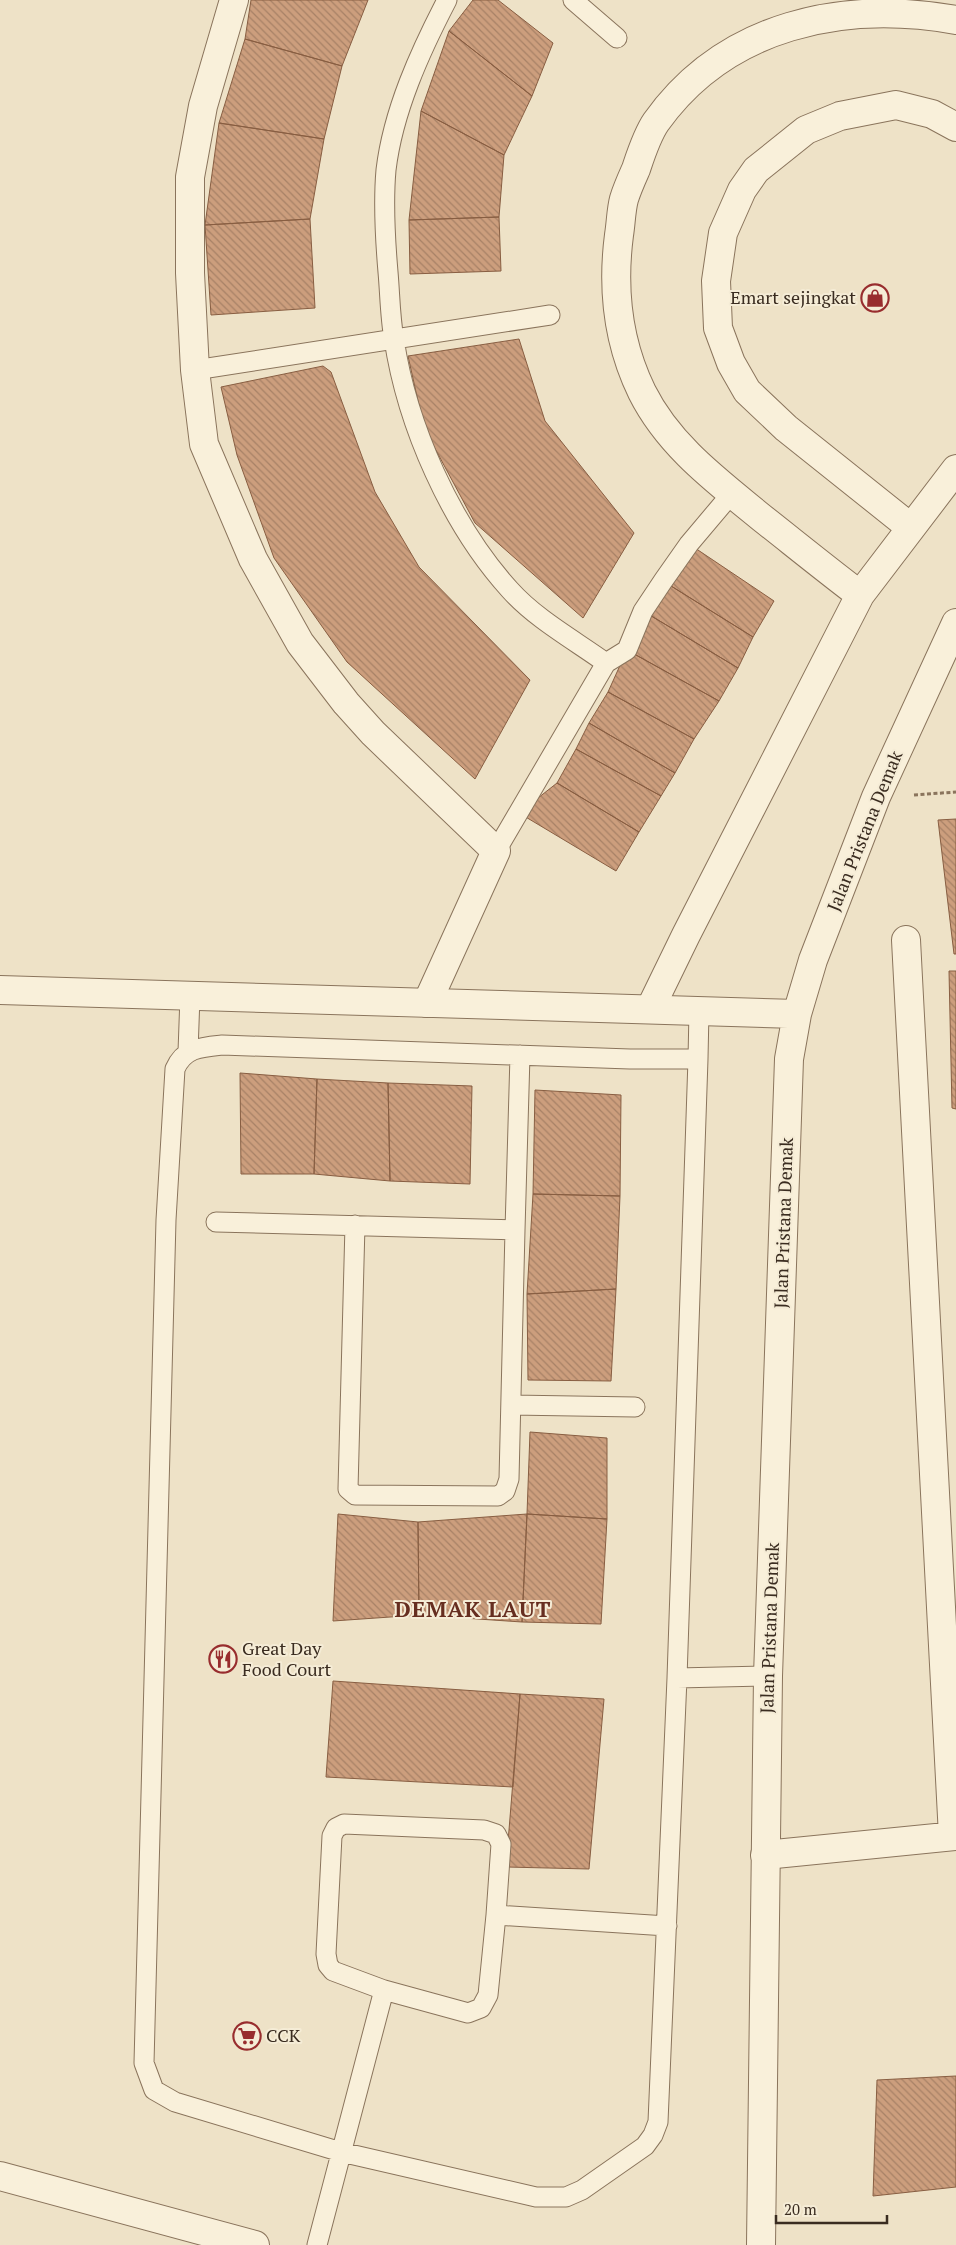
<svg xmlns="http://www.w3.org/2000/svg" width="956" height="2245" font-family="'PT Serif',serif">
  <style>
    .building { fill: url(#building-back-hatch); stroke: #885e42 }
    .lines { fill: none; stroke-linecap: round; stroke-linejoin: round }
    .service-casing { stroke: #8a745c; stroke-width: 21 }
    .minor-casing { stroke: #8a745c; stroke-width: 30 }
    .tertiary-casing { stroke: #8a745c; stroke-width: 30 }
    .path { stroke: #8a745c; stroke-width: 3; stroke-dasharray: 4 2.5; stroke-linecap: butt }
    .service { stroke: #f9f0da; stroke-width: 19 }
    .minor { stroke: #f9f0da; stroke-width: 28 }
    .tertiary { stroke: #f9f0da; stroke-width: 28 }
    .labels { text-anchor: middle; stroke-width: 4; stroke-linejoin: round; paint-order: stroke }
    .poi-label { font-size: 18px; fill: #3a2c20; stroke: #f5ecd6; text-anchor: start }
    .street-label { font-size: 18px; fill: #3a2c20; stroke: #f5ecd6 }
    .district-label { font-size: 22px; font-weight: bold; letter-spacing: 1px; fill: #662e20; stroke: #f5ecd6 }
  </style>
  <defs>
    <pattern id="building-back-hatch" width="6" height="6" patternUnits="userSpaceOnUse" patternTransform="scale(1.25)"><rect width="6" height="6" fill="#cc9e7d"/><path d="M-1 5l2 2M0 0l6 6M5-1l2 2" fill="none" stroke="#a78166"/></pattern>
  </defs>
  <rect width="100%" height="100%" fill="#eee2c7"/>
  <path class="building" d="M 251,0 L 368,0 L 342,66 L 245,39 Z
    M 473,0 L 498,0 L 553,43 L 532,96 L 449,31 Z
    M 449,31 L 532,96 L 504,155 L 421,111 Z
    M 245,39 L 342,66 L 324,139 L 219,123 Z
    M 421,111 L 504,155 L 499,217 L 409,220 Z
    M 219,123 L 324,139 L 310,219 L 205,225 Z
    M 499,217 L 501,271 L 410,274 L 409,220 Z
    M 310,219 L 315,308 L 211,315 L 205,225 Z
    M 519,339 L 545,421 L 634,533 L 583,618 L 475,523 L 424,428 L 408,356 Z
    M 323,366 L 331,372 L 375,492 L 419,567 L 530,680 L 475,779 L 347,662 L 274,558 L 237,455 L 221,387 Z
    M 689,544 L 774,601 L 753,637 L 663,581 Z
    M 663,581 L 753,637 L 738,668 L 643,611 Z
    M 643,611 L 738,668 L 719,701 L 627,650 Z
    M 627,650 L 719,701 L 694,739 L 608,692 Z
    M 608,692 L 694,739 L 675,773 L 589,723 Z
    M 589,723 L 675,773 L 661,796 L 576,749 Z
    M 576,749 L 661,796 L 639,832 L 557,783 Z
    M 557,783 L 639,832 L 616,871 L 519,813 Z
    M 956,819 L 956,954 L 954,954 L 938,820 Z
    M 949,971 L 956,971 L 956,1109 L 952,1108 Z
    M 240,1073 L 317,1079 L 314,1174 L 241,1174 Z
    M 317,1079 L 388,1083 L 390,1181 L 314,1174 Z
    M 388,1083 L 472,1086 L 470,1184 L 390,1181 Z
    M 535,1090 L 621,1095 L 620,1196 L 533,1194 Z
    M 533,1194 L 620,1196 L 616,1289 L 527,1294 Z
    M 616,1289 L 611,1381 L 528,1380 L 527,1294 Z
    M 530,1432 L 607,1438 L 607,1519 L 527,1514 Z
    M 338,1514 L 418,1522 L 419,1615 L 333,1621 Z
    M 527,1514 L 607,1519 L 601,1624 L 522,1622 Z
    M 527,1514 L 522,1622 L 419,1615 L 418,1522 Z
    M 333,1681 L 520,1694 L 513,1787 L 326,1777 Z
    M 520,1694 L 604,1699 L 589,1869 L 506,1867 Z
    M 956,2076 L 956,2187 L 873,2196 L 877,2080 Z"/>
  <g class="lines">
    <g class="service-casing">
      <path id="service" d="M 447,0 C 420,52 393,111 386,170 C 383,204 385,237 388,272 C 390,294 390,317 394,339 C 407,426 451,525 510,590 C 536,619 574,640 606,663
        M 573,0 L 617,38
        M 195,370 L 550,315
        M 496,851 L 606,663 L 627,650 L 643,611 L 663,581 L 689,544 L 732,493
        M 222,1045 L 630,1059 L 698,1059 L 677,1678 L 658,2122 L 653,2135 L 645,2146 L 582,2190 L 566,2197 L 536,2197 L 341,2152 L 175,2102 L 154,2090 L 144,2063 L 166,1220 L 175,1069 C 184,1048 201,1047 222,1045 Z
        M 188,1052 L 190,996
        M 698,1059 L 699,1011
        M 216,1222 L 515,1230 L 509,1479 L 505,1491 L 498,1496 L 355,1495 L 348,1489 L 355,1225
        M 515,1230 L 520,1055
        M 512,1405 L 635,1407
        M 677,1678 L 768,1676
        M 496,1915 L 488,1995 L 481,2008 L 468,2013 L 384,1990 L 333,1971 L 328,1965 L 326,1954 L 332,1836 L 336,1828 L 344,1824 L 484,1830 L 496,1834 L 501,1844 L 496,1915 L 667,1926
        M 317,2245 L 384,1990"/>
    </g>
    <g class="minor-casing">
      <path id="minor" d="M 234,0 L 203,106 L 190,177 L 190,273 L 195,370 L 204,444 L 253,559 L 300,643 L 346,703 L 373,733 L 496,851 L 427,1003
        M 910,527 L 786,428 L 747,391 L 731,363 L 718,328 L 716,281 L 723,233 L 742,190 L 756,170 L 806,130 L 840,116 L 896,105 L 932,114 L 956,127
        M 860,595 C 827,570 795,544 762,518 C 717,481 669,446 642,392 C 618,343 612,289 619,235 C 621,223 621,210 624,199 C 627,189 632,178 636,169 C 641,154 647,135 656,122 C 726,24 843,0 956,20
        M 906,940 L 953,1836
        M 650,1009 L 686,935 L 860,595 L 956,469
        M 765,1855 L 956,1836"/>
    </g>
    <g class="tertiary-casing">
      <path id="tertiary" d="M 0,990 L 797,1014
        M 0,2176 L 255,2245
        M 761,2245 L 768,1676 L 789,1059 L 797,1014 L 813,960 L 876,797 L 956,623"/>
    </g>
    <path class="path" d="M 914,795 L 956,792"/>
    <use href="#service" class="service"/>
    <use href="#minor" class="minor"/>
    <use href="#tertiary" class="tertiary"/>
  </g>
  <defs>
    <g id="shop-ring" transform="scale(1.4375)"><circle r="9.5" fill="#f5ecd6" stroke="#982d2e" stroke-width="1.5"/><path d="M-5-2.5h2.3a2.7 3.5 0 0 1 5.4 0H5L5.5 6h-11ZM-1.5-2.5h3a1.5 2.3 0 0 0-3 0Z" fill="#982d2e"/></g>
    <g id="restaurant-ring" transform="scale(1.4375)"><circle r="9.5" fill="#f5ecd6" stroke="#982d2e" stroke-width="1.5"/><path d="M-5-6h1v4h1v-4h1v4h1v-4h1v5L-1.5 .5V6h-2V.5L-5-1ZM5-6V6H3V1.5H1.5Q1.5-4 5-6Z" fill="#982d2e"/></g>
    <g id="supermarket-ring" transform="scale(1.4375)"><circle r="9.5" fill="#f5ecd6" stroke="#982d2e" stroke-width="1.5"/><path d="M-6-5.5h2.5l.6 2H6L4.5 2H-2.5L-4.4-4H-6ZM-1.5 3.2a1.3 1.3 0 1 0 .1 0ZM3 3.2a1.3 1.3 0 1 0 .1 0Z" fill="#982d2e"/></g>
  </defs>
  <g fill-rule="evenodd">
    <use href="#shop-ring" x="875" y="298"/>
    <use href="#restaurant-ring" x="223" y="1659"/>
    <use href="#supermarket-ring" x="247" y="2036"/>
  </g>
  <g class="labels">
    <g class="poi-label">
      <text x="856" y="304" text-anchor="end">Emart sejingkat</text>
      <text x="242" y="1655">Great Day<tspan x="242" dy="21">Food Court</tspan></text>
      <text x="266" y="2042">CCK</text>
    </g>
    <g class="street-label">
      <text transform="translate(865 831) rotate(-68)" y="6">Jalan Pristana Demak</text>
      <text transform="translate(784 1223) rotate(-88)" y="6">Jalan Pristana Demak</text>
      <text transform="translate(770 1628) rotate(-88)" y="6">Jalan Pristana Demak</text>
    </g>
    <g class="district-label">
      <text x="473" y="1617">DEMAK LAUT</text>
    </g>
  </g>
  <path d="M776 2215v8h111v-8" fill="none" stroke="#3a2c20" stroke-width="2.5"/>
  <text x="784" y="2215" font-size="15" fill="#3a2c20" stroke="#f5ecd6" stroke-width="4" paint-order="stroke">20 m</text>
</svg>
